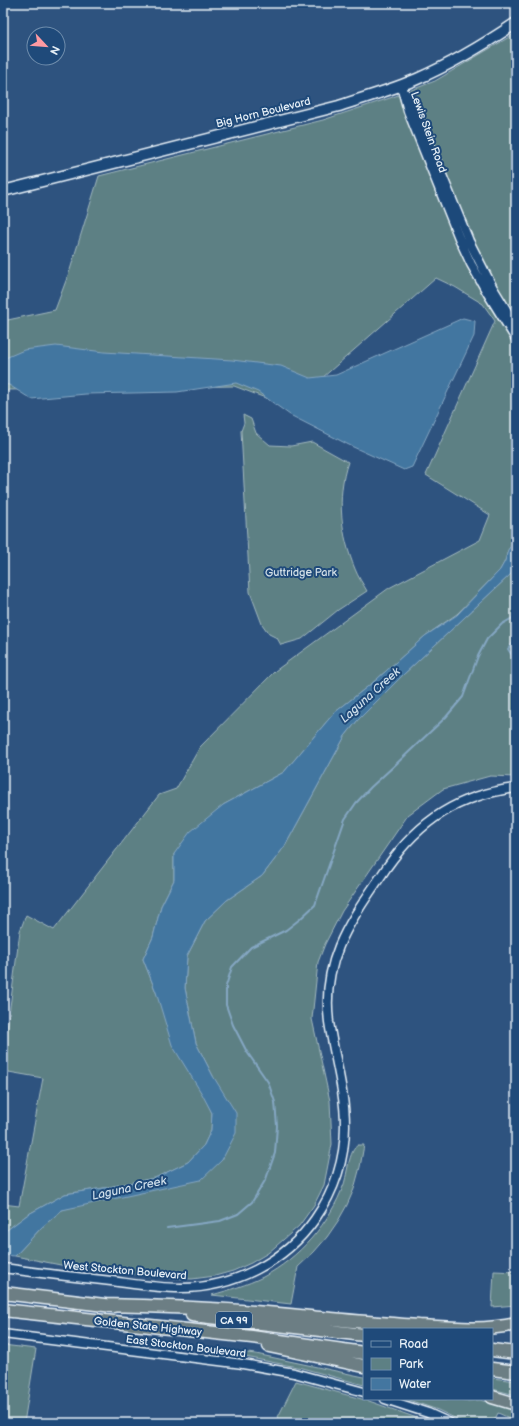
<svg xmlns="http://www.w3.org/2000/svg" width="519" height="1426" font-family="'Balsamiq Sans',sans-serif">
  <style>
    .green { fill: #5d8084; stroke: #a2b8be }
    .water { fill: #4376a0; stroke: #85a7c3 }
    .lines { fill: none; stroke-linecap: round; stroke-linejoin: round }
    .stream { stroke: #85a7c3; stroke-width: 2 }
    .tertiary-casing { stroke: #e8f1f8; stroke-width: 11 }
    .secondary-casing { stroke: #e8f1f8; stroke-width: 13 }
    .motorway-casing { stroke: #e8f1f8; stroke-width: 15 }
    .tertiary { stroke: #1f4a7a; stroke-width: 8 }
    .secondary { stroke: #1f4a7a; stroke-width: 10 }
    .motorway { stroke: #6c7e84; stroke-width: 12 }
    .labels { text-anchor: middle; stroke-width: 4; stroke-linejoin: round; paint-order: stroke }
    .shield { fill: #1f4a7a; stroke: #acbfd2; stroke-width: 1 }
    .shield-label { font-size: 10px; font-weight: bold; fill: #e8f1f8 }
    .street-label { font-size: 11px; fill: #e8f1f8; stroke: #1f4a7a }
    .park-label { font-size: 11px; fill: #d3e0e7; stroke: #1f4a7a }
    .water-label { font-size: 12px; font-style: italic; fill: #cfdfeb; stroke: #1f4a7a }
  </style>
  <rect width="100%" height="100%" fill="#2e537f"/>
  <filter id="ink" filterUnits="userSpaceOnUse"><feTurbulence type="fractalNoise" baseFrequency=".025" numOctaves="2"/><feDisplacementMap in="SourceGraphic" scale="8" xChannelSelector="R" yChannelSelector="G"/><feConvolveMatrix kernelMatrix="1 2 1 2 8 2 1 2 1" color-interpolation-filters="sRGB"/></filter>
  <g filter="url(#ink)">
    <path class="green" d="M 516,33 L 516,539 L 508,550 L 505,561 L 500,570 L 457,614 L 425,636 L 376,680 L 334,713 L 295,759 L 284,772 L 223,805 L 174,854 L 174,880 L 161,906 L 153,937 L 143,959 L 156,992 L 212,1113 L 211,1130 L 204,1145 L 188,1162 L 155,1178 L 104,1188 L 65,1194 L 27,1215 L 3,1233 L 3,1204 L 19,1206 L 43,1078 L 3,1071 L 3,1060 L 20,931 L 26,915 L 54,930 L 159,795 L 176,789 L 200,747 L 275,671 L 389,588 L 480,540 L 490,515 L 426,475 L 495,321 L 483,304 L 455,287 L 436,278 L 289,407 L 234,386 L 8,390 L 3,400 L 3,321 L 55,310 L 70,270 L 99,176 L 323,120 L 393,97 L 435,81 Z
      M 243,415 L 251,419 L 256,433 L 270,445 L 291,446 L 312,442 L 348,462 C 336,497 341,535 355,569 C 358,577 363,584 367,591 L 338,610 L 302,639 L 281,645 L 277,638 L 269,634 L 262,624 L 250,592 L 241,431 L 244,423 Z
      M 516,565 L 516,777 L 490,776 L 443,789 L 408,815 L 342,911 L 325,944 L 318,962 L 312,1019 L 330,1101 L 332,1144 L 324,1185 L 314,1205 L 299,1226 L 268,1253 L 251,1263 L 233,1271 L 215,1276 L 192,1279 L 171,1278 L 81,1269 L 15,1256 L 41,1228 L 62,1210 L 222,1160 L 213,1076 L 196,1043 L 185,988 L 187,956 L 205,921 L 227,900 L 262,876 L 285,846 L 345,736 L 357,721 L 404,674 L 511,574 Z
      M 358,1145 L 364,1145 L 360,1167 L 354,1189 L 347,1205 L 338,1221 L 327,1237 L 314,1252 L 298,1267 L 291,1304 L 212,1295 C 229,1290 247,1285 263,1277 C 299,1258 330,1223 344,1184 C 347,1175 349,1150 358,1145 Z
      M 494,1271 L 516,1272 L 516,1305 L 492,1307 Z
      M 3,1345 L 36,1349 L 24,1423 L 3,1423 Z
      M 230,1351 L 256,1354 L 364,1377 L 364,1385 L 302,1368 L 230,1354 Z
      M 492,1378 L 516,1381 L 516,1395 L 492,1389 Z
      M 296,1381 L 369,1401 L 431,1423 L 275,1423 Z
      M 406,1399 L 459,1399 L 468,1401 L 480,1400 L 516,1411 L 516,1421 L 498,1413 L 493,1423 L 465,1423 L 438,1410 Z"/>
    <path class="water" d="M 463,318 L 475,321 L 474,336 L 412,467 L 404,470 L 351,446 L 290,415 L 258,392 L 236,383 L 177,392 L 86,394 L 31,399 L 9,385 L 3,384 L 3,359 L 24,350 L 56,346 L 104,352 L 232,360 L 281,366 L 310,378 L 336,375 Z
      M 516,539 L 516,565 L 511,574 L 404,674 L 357,721 L 345,736 L 285,846 L 262,876 L 227,900 L 205,921 L 187,956 L 185,988 L 196,1043 L 213,1076 L 236,1113 L 236,1133 L 222,1160 L 201,1180 L 62,1210 L 41,1228 L 15,1256 L 3,1255 L 3,1233 L 27,1215 L 65,1194 L 104,1188 L 155,1178 L 188,1162 L 204,1145 L 211,1130 L 212,1113 L 202,1094 L 172,1045 L 156,992 L 143,959 L 153,937 L 161,906 L 174,880 L 174,854 L 190,832 L 223,805 L 284,772 L 295,759 L 334,713 L 376,680 L 425,636 L 457,615 L 477,594 L 500,570 L 505,561 L 508,550 Z"/>
    <g class="lines">
      <path class="stream" d="M 515,660 L 508,649 L 516,639
        M 167,1228 L 220,1221 L 238,1214 L 252,1202 L 266,1179 L 275,1153 L 277,1126 L 275,1102 L 268,1082 L 247,1052 L 233,1025 L 226,1005 L 226,986 L 232,967 L 251,947 L 286,930 L 300,919 L 315,905 L 345,819 L 356,803 L 371,787 L 394,766 L 446,717 L 463,697 L 478,656 L 487,639 L 502,624 L 516,616"/>
      <g class="tertiary-casing">
        <path id="tertiary" d="M 401,85 L 408,111 L 459,238 L 471,264 L 488,294 L 516,339
          M 406,94 L 415,109 L 469,241 L 493,288 L 516,326
          M 3,1268 C 39,1273 75,1277 111,1281 C 134,1284 157,1288 181,1288 C 233,1288 285,1262 315,1219 C 334,1192 345,1159 345,1125 C 345,1091 334,1056 329,1022 C 321,956 353,918 387,867 C 420,820 459,795 516,788
          M 3,1334 L 243,1364 L 294,1373 L 364,1392
          M 385,1399 L 428,1413 L 450,1423"/>
      </g>
      <g class="secondary-casing">
        <path id="secondary" d="M 3,191 L 339,106 C 365,97 392,90 417,79 C 452,64 485,44 516,23"/>
      </g>
      <g class="motorway-casing">
        <path id="motorway" d="M 3,1293 L 113,1306
          M 104,1305 C 173,1306 242,1310 310,1317 C 347,1321 383,1323 419,1326 C 452,1328 484,1331 516,1324
          M 3,1310 L 252,1337 L 364,1353
          M 192,1315 L 364,1335
          M 269,1346 L 364,1366
          M 492,1350 L 516,1353
          M 492,1369 L 516,1372
          M 492,1397 L 516,1404"/>
      </g>
      <use href="#tertiary" class="tertiary"/>
      <use href="#secondary" class="secondary"/>
      <use href="#motorway" class="motorway"/>
    </g>
  </g>
  <g class="labels">
    <rect class="shield" x="216" y="1312" width="36" height="16" rx="3"/>
    <g class="shield-label">
      <text x="234" y="1324">CA 99</text>
    </g>
    <g class="street-label">
      <text transform="translate(263 112) rotate(-14)" y="4">Big Horn Boulevard</text>
      <text transform="translate(429 132) rotate(70)" y="4">Lewis Stein Road</text>
      <text transform="translate(125 1270) rotate(5)" y="4">West Stockton Boulevard</text>
      <text transform="translate(148 1326) rotate(6)" y="4">Golden State Highway</text>
      <text transform="translate(186 1346) rotate(7)" y="4">East Stockton Boulevard</text>
    </g>
    <g class="park-label">
      <text x="301" y="576">Guttridge Park</text>
    </g>
    <g class="water-label">
      <text transform="translate(370 695) rotate(-42)" y="4">Laguna Creek</text>
      <text transform="translate(129 1188) rotate(-12)" y="4">Laguna Creek</text>
    </g>
  </g>
  <rect width="519" height="1426" fill="none" stroke="#1f4a7a" stroke-width="16"/>
  <rect x="8" y="8" width="503" height="1410" fill="none" stroke="#e8f1f8" stroke-width="1.5" filter="url(#ink)"/>
  <rect x="363" y="1328" width="130" height="72" fill="#1f4a7a" stroke="#6f8dac"/>
  <rect x="371" y="1341" width="20" height="6" fill="#1f4a7a" stroke="#6f8dac"/>
  <text x="399" y="1348" font-size="12" fill="#e8f1f8">Road</text>
  <rect x="371" y="1358" width="20" height="12" fill="#5d8084" stroke="#6f8dac"/>
  <text x="399" y="1368" font-size="12" fill="#e8f1f8">Park</text>
  <rect x="371" y="1378" width="20" height="12" fill="#4376a0" stroke="#6f8dac"/>
  <text x="399" y="1388" font-size="12" fill="#e8f1f8">Water</text>
  <g transform="translate(46 46) rotate(116)"><circle r="19" fill="#1f4a7a" stroke="#6f8dac"/>
  <path d="M0-3L7 15L0 10L-7 15Z" fill="#ff9aa2"/>
  <text y="-6" font-size="11" font-weight="bold" text-anchor="middle" fill="#e8f1f8">N</text>
  </g>
</svg>
